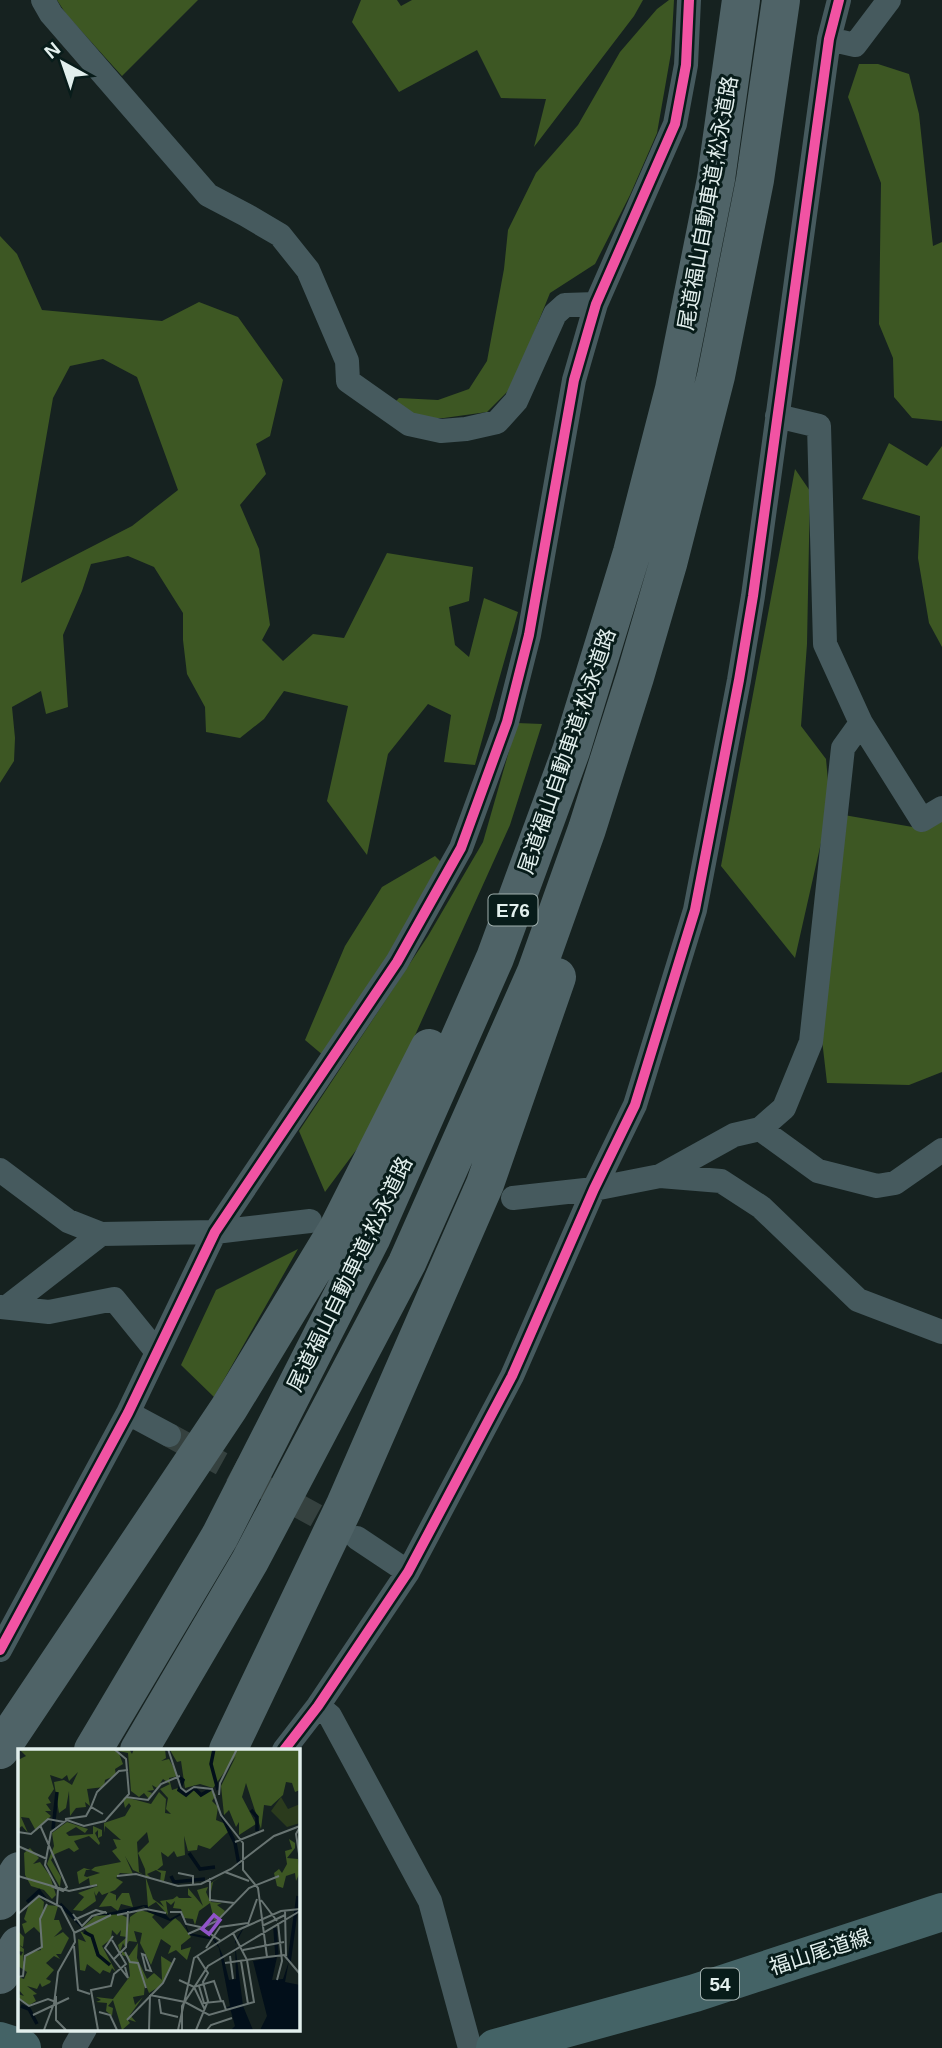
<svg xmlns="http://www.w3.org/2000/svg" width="942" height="2048" font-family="Arial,'Noto Sans JP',sans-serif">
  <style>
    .forest { fill: #3d5723; fill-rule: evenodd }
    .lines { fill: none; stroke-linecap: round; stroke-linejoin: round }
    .minor-tunnel { stroke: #35413f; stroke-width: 24; stroke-dasharray: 24 12; stroke-linecap: butt }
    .minor { stroke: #465a5e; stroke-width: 24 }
    .primary { stroke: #446366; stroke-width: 38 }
    .motorway { stroke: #4f6367; stroke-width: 38 }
    .cycleway-casing { stroke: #081c1a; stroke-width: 15 }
    .cycleway { stroke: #f153a3; stroke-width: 10 }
    .labels { text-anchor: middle; stroke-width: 6; stroke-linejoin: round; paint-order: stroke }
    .shield { fill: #081c1a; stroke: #a1b0ae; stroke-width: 2 }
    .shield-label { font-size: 19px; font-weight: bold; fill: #e2efed }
    .street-label { font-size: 21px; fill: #e2efed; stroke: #081c1a }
    .inset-river { fill: none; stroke: #020f1a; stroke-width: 3.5 }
    .inset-road { fill: none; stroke: #687472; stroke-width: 2 }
    .view { fill: #9053c8; fill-opacity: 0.15; stroke: #9053c8; stroke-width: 3.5 }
    .inset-edge { fill: none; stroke: #e2efed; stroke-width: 3.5 }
  </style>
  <rect width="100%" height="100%" fill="#162220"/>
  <path class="forest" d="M 57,0 L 198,0 L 122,76 L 66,14 Z
    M 361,0 L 397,0 L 401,6 L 412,0 L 643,0 L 634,16 L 534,147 L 546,99 L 501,98 L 477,50 L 399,92 L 352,22 Z
    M 669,0 L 674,0 L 671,53 L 657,133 L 630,195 L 595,264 L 550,293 L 512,387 L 487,412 L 444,418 L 412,418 L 394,403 L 399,398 L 438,400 L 469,389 L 487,361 L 504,269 L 508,230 L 536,173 L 578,125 L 620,52 L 657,9 Z
    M 859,64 L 878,64 L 909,74 L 919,114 L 933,246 L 942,242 L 942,421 L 912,418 L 894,397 L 893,358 L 879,324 L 881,183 L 848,97 Z
    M 0,236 L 17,254 L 42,310 L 162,321 L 199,302 L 238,317 L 283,380 L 270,436 L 256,444 L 266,474 L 240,505 L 259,549 L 270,625 L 262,640 L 283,661 L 313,634 L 344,638 L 387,553 L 473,567 L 469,601 L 449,607 L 455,645 L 469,657 L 484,598 L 518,612 L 475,765 L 444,762 L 451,715 L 428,704 L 388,754 L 367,855 L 327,801 L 348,706 L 284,691 L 264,719 L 240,738 L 206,732 L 205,707 L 187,674 L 183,640 L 183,613 L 154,567 L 128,556 L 91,564 L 82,591 L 63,635 L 68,707 L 46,714 L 41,691 L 12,707 L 15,738 L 14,761 L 0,783 ZM 103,359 L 137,377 L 178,490 L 132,526 L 21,583 L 53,398 L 70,366 Z
    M 889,443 L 927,466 L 942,446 L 942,647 L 929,623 L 918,558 L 920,516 L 862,499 Z
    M 795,469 L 810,491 L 807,644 L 801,726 L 826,759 L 830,803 L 795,958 L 721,866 Z
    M 517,723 L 542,724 L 510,825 L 374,1126 L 325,1192 L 299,1131 L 428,936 L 483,842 Z
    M 844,815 L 924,829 L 942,817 L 942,1072 L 909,1085 L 827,1083 L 821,1031 Z
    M 435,856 L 443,864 L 399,946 L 324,1056 L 305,1040 L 345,946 L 382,887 Z
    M 298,1249 L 214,1397 L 181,1365 L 216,1290 Z"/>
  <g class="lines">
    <path class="minor-tunnel" d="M 169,1435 L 346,1532"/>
    <path class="minor" d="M 43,0 L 51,14 L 208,195 L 246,215 L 280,235 L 308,270 L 347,361 L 348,381 L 409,424 L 441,431 L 466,429 L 497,422 L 516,401 L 555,314 L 565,305 L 596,304
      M 829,39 L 855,45 L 889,0
      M 777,416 L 819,426 L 825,644 L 861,723 L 922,820 L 942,808
      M 760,1129 L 784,1108 L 811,1042 L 843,748 L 861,723
      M 0,1170 L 68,1221 L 101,1234 L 215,1232 L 310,1221
      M 660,1176 L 734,1135 L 760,1129 L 818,1171 L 877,1186 L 895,1183 L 942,1150
      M 513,1198 L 594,1189 L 660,1176 L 721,1181 L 761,1207 L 858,1300 L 942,1332
      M 0,1307 L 49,1312 L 114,1299 L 157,1352
      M 7,1307 L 101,1234
      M 128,1413 L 169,1435
      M 357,1538 L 408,1572
      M 0,1650 L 128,1413 L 215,1232 L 397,962 L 461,848 L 507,722 L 529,635 L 574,380 L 596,304 L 675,124 L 686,65 L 689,0
      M 318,1706 L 330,1716 L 430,1901 L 470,2048
      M 284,1750 L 318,1706 L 408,1572 L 512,1376 L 594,1189 L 635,1105 L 695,910 L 739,680 L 753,596 L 829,39 L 839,0
      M 74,2048 L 85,2029"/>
    <path class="primary" d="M 0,2041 L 22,2048
      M 495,2048 L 695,1993 L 942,1912"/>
    <path class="motorway" d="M 0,1750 L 229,1408 L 338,1228 L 429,1048
      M 93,1750 L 220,1536 L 371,1239 L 495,958 L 571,751 L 632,552 L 674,389 L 716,179 L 741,0
      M 139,1750 L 250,1561 L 407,1263 L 536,972 L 587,829 L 635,677 L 668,564 L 716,376 L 755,180 L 781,0
      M 228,1750 L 344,1507 L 485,1184 L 557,977
      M 0,1901 L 19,1871
      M 0,1975 L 19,1945"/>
    <g class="cycleway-casing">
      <path id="cycleway" d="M 0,1650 L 128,1413 L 215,1232 L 397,962 L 461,848 L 507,722 L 529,635 L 574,380 L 596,304 L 675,124 L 686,65 L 689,0
        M 284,1750 L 318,1706 L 408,1572 L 512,1376 L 594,1189 L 635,1105 L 695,910 L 739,680 L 753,596 L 829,39 L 839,0"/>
    </g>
    <use href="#cycleway" class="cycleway"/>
  </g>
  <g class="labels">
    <g class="shield">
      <rect x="488.5" y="894.5" width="49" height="31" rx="5"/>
      <rect x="701" y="1968.5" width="38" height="31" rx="5"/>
    </g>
    <g class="shield-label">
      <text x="513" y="917">E76</text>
      <text x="720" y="1991">54</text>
    </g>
    <g class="street-label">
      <text transform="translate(708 203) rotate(-80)" y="7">尾道福山自動車道;松永道路</text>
      <text transform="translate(567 751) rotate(-71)" y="7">尾道福山自動車道;松永道路</text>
      <text transform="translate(350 1274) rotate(-64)" y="7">尾道福山自動車道;松永道路</text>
      <text transform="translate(820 1952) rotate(-18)" y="7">福山尾道線</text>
    </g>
  </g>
  <g transform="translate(18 1749)">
    <rect width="282" height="282" fill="#162220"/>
    <path d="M 263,48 L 270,60 L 282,55 L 282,74 L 269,78 L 253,62 Z" fill="#2b3b1d"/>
    <path d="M 1,0 L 111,0 L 114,5 L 116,0 L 147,0 L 148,9 L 143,12 L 151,10 L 160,27 L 151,29 L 154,41 L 160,39 L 168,47 L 174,40 L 182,46 L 192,40 L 198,46 L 194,52 L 200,58 L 198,71 L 208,75 L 210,83 L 192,100 L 180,96 L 179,101 L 170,102 L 166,87 L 167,106 L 159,108 L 156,102 L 150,108 L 143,103 L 145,116 L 139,121 L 148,122 L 146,132 L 142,133 L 143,124 L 138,121 L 129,125 L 133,129 L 128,129 L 135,150 L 146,158 L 142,152 L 155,150 L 159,147 L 155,143 L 161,149 L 174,149 L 170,146 L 170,139 L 185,157 L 179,141 L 190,138 L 188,143 L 191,150 L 193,134 L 208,124 L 195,133 L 192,148 L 193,153 L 204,154 L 199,156 L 207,162 L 204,166 L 200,170 L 197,171 L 196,171 L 192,154 L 181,162 L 177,176 L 175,170 L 166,169 L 163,160 L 155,159 L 157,152 L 153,156 L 148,152 L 150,166 L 138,153 L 130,158 L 127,120 L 120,104 L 131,93 L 129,83 L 119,93 L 121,123 L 126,126 L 115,121 L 107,107 L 115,125 L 102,124 L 98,129 L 105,133 L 97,141 L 84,146 L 81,142 L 78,147 L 76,142 L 78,152 L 64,162 L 55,161 L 66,148 L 60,144 L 80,137 L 72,136 L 71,129 L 61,135 L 59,123 L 66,119 L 73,121 L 68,121 L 66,127 L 69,128 L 82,124 L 73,121 L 77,118 L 103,113 L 94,102 L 99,99 L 95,90 L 103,91 L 87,77 L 86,84 L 86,74 L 107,67 L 113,57 L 109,51 L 111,54 L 107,59 L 105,50 L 107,48 L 133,55 L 141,43 L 148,50 L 147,64 L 153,65 L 148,60 L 150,49 L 142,40 L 152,35 L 145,30 L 139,39 L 134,36 L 136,41 L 129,42 L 134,44 L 131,50 L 126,44 L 121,48 L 113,42 L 110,4 L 100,2 L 105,15 L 97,20 L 98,26 L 87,31 L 86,38 L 69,40 L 72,57 L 67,53 L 68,58 L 58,59 L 52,67 L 51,42 L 48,59 L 41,64 L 36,33 L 46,31 L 54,36 L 60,23 L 51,32 L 49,26 L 44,30 L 32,26 L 36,40 L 30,49 L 33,54 L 28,55 L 33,62 L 27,62 L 33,67 L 18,82 L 11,69 L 3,68 L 10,84 L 4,77 L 0,80 L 0,11 L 8,7 ZM 282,0 L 282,41 L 277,43 L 274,34 L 268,33 L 265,46 L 253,57 L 246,56 L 243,80 L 228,34 L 224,48 L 238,75 L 221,86 L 221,73 L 218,78 L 211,61 L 206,66 L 203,37 L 218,7 L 195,39 L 182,35 L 167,39 L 163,12 L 159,13 L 152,1 ZM 49,73 L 70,80 L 67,84 L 58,78 L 48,84 L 51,87 L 75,85 L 75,77 L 84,81 L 84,87 L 80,89 L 80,81 L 77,84 L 82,94 L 81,96 L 71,87 L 56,92 L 61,100 L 56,103 L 51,99 L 37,105 L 33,111 L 43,128 L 42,138 L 29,115 L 36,97 L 34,84 ZM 271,90 L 277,94 L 277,99 L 269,109 L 280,110 L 282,123 L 278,132 L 277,124 L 268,127 L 265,139 L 259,137 L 256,124 L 261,120 L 264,124 L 269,115 L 267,102 L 274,100 ZM 12,99 L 21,109 L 15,115 L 22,113 L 32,127 L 38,146 L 34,150 L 26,141 L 13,137 L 7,126 L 6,104 ZM 91,143 L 98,146 L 98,152 L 104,144 L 111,144 L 115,158 L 103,155 L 100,162 L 93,157 L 81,158 ZM 21,148 L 26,153 L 25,162 L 29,156 L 40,157 L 36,171 L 41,171 L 44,180 L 36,188 L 45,183 L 51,189 L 43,205 L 38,205 L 42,210 L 36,207 L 28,214 L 36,221 L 28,230 L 33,232 L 32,234 L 24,238 L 22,234 L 19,240 L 9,237 L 19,245 L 15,246 L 18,252 L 10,257 L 0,249 L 0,245 L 6,247 L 1,241 L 0,228 L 6,230 L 9,223 L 0,217 L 0,203 L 3,207 L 5,203 L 1,202 L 0,182 L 6,188 L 5,198 L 1,196 L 6,200 L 5,213 L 10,204 L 23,201 L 22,184 L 16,178 L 7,185 L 4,175 L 9,173 L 6,170 L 11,155 ZM 122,161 L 137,165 L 134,168 L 145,180 L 157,169 L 162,173 L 173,188 L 163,196 L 163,201 L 173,198 L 169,211 L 158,201 L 150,205 L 153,197 L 143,190 L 133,216 L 122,194 L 124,184 L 116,182 L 119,193 L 111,192 L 107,198 L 105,194 L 102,203 L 100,196 L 109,188 L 102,187 L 103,181 L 99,186 L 94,181 L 93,190 L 84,197 L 98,223 L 94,219 L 92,224 L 85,221 L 82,225 L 69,215 L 67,222 L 62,221 L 60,190 L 68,193 L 62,182 L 75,189 L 65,178 L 77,167 L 98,163 L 110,169 L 111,176 L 112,168 ZM 120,194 L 119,209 L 129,230 L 136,224 L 144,231 L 143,207 L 154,214 L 146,232 L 139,239 L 131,244 L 127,234 L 126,246 L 115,248 L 117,256 L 125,248 L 112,266 L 118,273 L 109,270 L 112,274 L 104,281 L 95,251 L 90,257 L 95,259 L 94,267 L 88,262 L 89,254 L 78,253 L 83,251 L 78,248 L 95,250 L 112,227 L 110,208 L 104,206 L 104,202 L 111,207 Z" fill="#3d5723"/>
    <path d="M 126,156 L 129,156 L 132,162 L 147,165 L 152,170 L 163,164 L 171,184 L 192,188 L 198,191 L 205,207 L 211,231 L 218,230 L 217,192 L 237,159 L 217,195 L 225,257 L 235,281 L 213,281 L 217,277 L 212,259 L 207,259 L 212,257 L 201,199 L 195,191 L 171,186 L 163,166 L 152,172 L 130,163 L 126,157 L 117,161 L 105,165 L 76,167 ZM 259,208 L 254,231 L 265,230 L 271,212 L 267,233 L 282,236 L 282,281 L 242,281 L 249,267 L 235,212 Z" fill="#020f1a"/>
    <path class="inset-river" d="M 196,0 L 193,15 L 200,41M 161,28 L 165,31 L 161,41 L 168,46 L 176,39 L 183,46 L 193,40M 233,61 L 239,68 L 239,82M 204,67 L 217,94 L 221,116M 35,80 L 39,43M 171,104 L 182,120 L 197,118M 153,127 L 156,133 L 187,130M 9,153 L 21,142 L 28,151M 42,155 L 64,177M 257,179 L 259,207M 66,183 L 74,187 L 80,206 L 92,216M 271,213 L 280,147M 3,257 L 11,260 L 19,275"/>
    <path class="inset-road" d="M 150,0 L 163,39 L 168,43 L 176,38 L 194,40 L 203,66 L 225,94 L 225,121 L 240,139 L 249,208M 201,46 L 202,34 L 219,0M 108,48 L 130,51 L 143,35 L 162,27M 73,58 L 79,43 L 101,22 L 110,21M 47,70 L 68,67 L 73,58 L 85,65M 22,76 L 49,138 L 45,142 L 33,137M 282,78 L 278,85 L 282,111M 0,83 L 13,85 L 30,70 L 46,73M 217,93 L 246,81M 0,97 L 29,110M 207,123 L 231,132M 160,124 L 175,127 L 175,135M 0,127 L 51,142 L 79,136M 99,127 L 118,125 L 160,137 L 183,135 L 213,120 L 256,87 L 282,77M 192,129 L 192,151 L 216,154M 243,151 L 259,172M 39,155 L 40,140 L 27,116 L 33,83 L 49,71 L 66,77 L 87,72 L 111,45 L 108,10 L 96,0M 267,161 L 268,207M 152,163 L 163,163 L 168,175 L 182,178 L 203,192M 0,165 L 21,147 L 43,158 L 56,183 L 57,193 L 40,223 L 36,255M 55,165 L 64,177 L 74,167 L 88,163M 99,166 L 128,160 L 148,164M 56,171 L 78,161 L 89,164M 230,175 L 239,150M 244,177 L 267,166M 56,184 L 93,166M 170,185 L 199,172 L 231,139 L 261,127M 95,187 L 87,199 L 110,229 L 107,218M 56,197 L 60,241 L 72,245M 188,199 L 202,178 L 230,174M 225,201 L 266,193M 107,203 L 112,213 L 120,214 L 128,239M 124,205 L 127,206 L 133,222 L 128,221 ZM 212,207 L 215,230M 249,208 L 266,206 L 282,225M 96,210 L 108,198 L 110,162M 223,212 L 230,255M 207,214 L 249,208M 0,228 L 5,227 L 7,207 L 24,198 L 22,170 L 29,155M 161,231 L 176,238 L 196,232 L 203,252M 259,231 L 264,212 L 260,174M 181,237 L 186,254 L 205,252 L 208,261M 176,238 L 187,261M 132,246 L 167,253 L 191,266 L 236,253 L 229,211 L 215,184M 38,247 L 38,271 L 48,281M 0,249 L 11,257 L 30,250 L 38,253M 141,250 L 143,264 L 160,268M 81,263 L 92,266 L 99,281M 15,266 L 51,249M 109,271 L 145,234 L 157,209M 26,281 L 35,257M 80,281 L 73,241 L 93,237 L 96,225 L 108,215 L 94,191M 131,281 L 132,246M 160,281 L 176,209 L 220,181 L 263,162 L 282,160M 164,281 L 164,257 L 190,217 L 282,162M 178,281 L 190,252 L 185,233 L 190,224 L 179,207M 189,281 L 193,276 L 214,269"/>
    <path class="view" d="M 196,166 L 202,171 L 191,185 L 184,180 Z"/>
    <rect width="282" height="282" class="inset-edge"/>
  </g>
  <g transform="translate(63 63) rotate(320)" stroke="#081c1a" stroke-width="5" paint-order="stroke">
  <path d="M0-5L12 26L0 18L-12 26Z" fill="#e2efed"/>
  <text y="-10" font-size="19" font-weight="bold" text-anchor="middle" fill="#e2efed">N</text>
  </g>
</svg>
